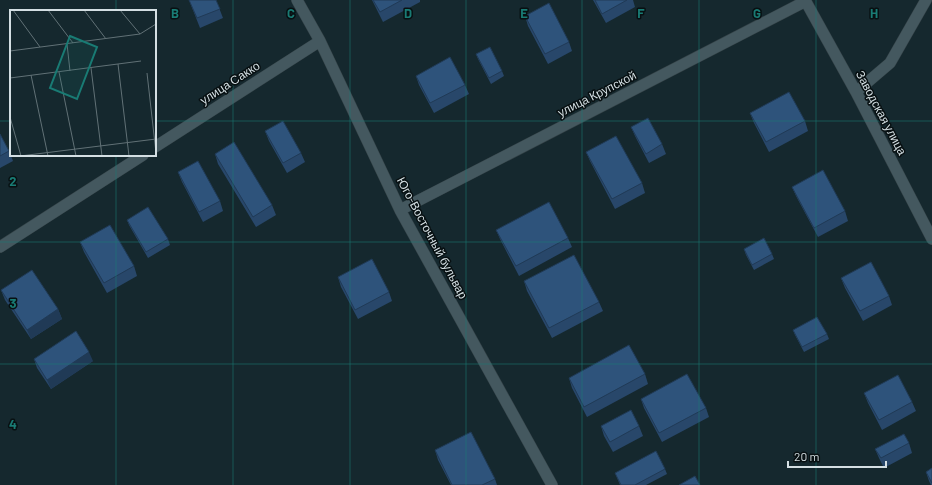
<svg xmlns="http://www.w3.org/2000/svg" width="932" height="485" font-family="Barlow,sans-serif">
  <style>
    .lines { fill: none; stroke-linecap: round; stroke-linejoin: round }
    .minor-casing { stroke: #344247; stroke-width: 12 }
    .minor { stroke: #44585f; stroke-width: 11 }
    .wall { fill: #28476a }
    .shaded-wall { fill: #203a56 }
    .building { fill: #2e537b; stroke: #203a56 }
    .grid { fill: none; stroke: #197b74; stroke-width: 1; stroke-opacity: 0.55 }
    .labels { text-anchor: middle; stroke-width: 3; stroke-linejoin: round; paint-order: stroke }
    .street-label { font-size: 12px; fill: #d4dfe3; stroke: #081012 }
    .inset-road { fill: none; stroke: #617176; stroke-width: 1 }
    .view { fill: #197b74; fill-opacity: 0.15; stroke: #197b74; stroke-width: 2 }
    .inset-edge { fill: none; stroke: #d4dfe3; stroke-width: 2 }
    .grid-label { font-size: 13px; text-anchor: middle; font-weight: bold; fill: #197b74; stroke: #081012; stroke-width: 3; stroke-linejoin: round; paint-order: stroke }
  </style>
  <rect width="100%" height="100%" fill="#15282e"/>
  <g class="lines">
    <g class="minor-casing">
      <path id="minor" d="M 297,0 L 320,41 L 400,210 L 552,485
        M 805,0 L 856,92 L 932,239
        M 856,92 L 890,63 L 926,0
        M 155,147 L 320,41
        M 400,210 L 806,1
        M 0,247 L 143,155"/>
    </g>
    <use href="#minor" class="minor"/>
  </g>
  <path class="wall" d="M 189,0 L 216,0 L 223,18 L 200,28 Z
    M 372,0 L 420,0 L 420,2 L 383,22 Z
    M 593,0 L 633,0 L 635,7 L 606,23 Z
    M 525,16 L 569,42 L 572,51 L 548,64 L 528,26 Z
    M 476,54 L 502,71 L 504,76 L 491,84 L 478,59 Z
    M 416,76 L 465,85 L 469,94 L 434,113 L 419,85 Z
    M 750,113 L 805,121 L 808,131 L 769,152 L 754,123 Z
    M 631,127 L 662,144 L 666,154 L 649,163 L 635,136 Z
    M 265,131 L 301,153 L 305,162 L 287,173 L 269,141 Z
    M 0,134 L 9,151 L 13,161 L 0,168 Z
    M 586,152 L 642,183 L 645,193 L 615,209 L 590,161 Z
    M 215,154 L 272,205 L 276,215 L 256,227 L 218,164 Z
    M 178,172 L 220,201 L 223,211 L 203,222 L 182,182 Z
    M 792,187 L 845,211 L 848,221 L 818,237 L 796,196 Z
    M 127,220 L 168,239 L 170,245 L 148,258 L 129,225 Z
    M 496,230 L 568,238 L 572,247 L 519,276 L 500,239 Z
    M 80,242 L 134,266 L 137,276 L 107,293 L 84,252 Z
    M 744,249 L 772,254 L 774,259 L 754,270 L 746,255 Z
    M 338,277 L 389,292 L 392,301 L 358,319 L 341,287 Z
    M 841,278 L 889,296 L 892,305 L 863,321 L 845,288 Z
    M 524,281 L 599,302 L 603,311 L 552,338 L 527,291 Z
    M 1,290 L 58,309 L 62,319 L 31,339 L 5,300 Z
    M 793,330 L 827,334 L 829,339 L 804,352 L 795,335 Z
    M 34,359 L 93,361 L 51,389 L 37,368 Z
    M 645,374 L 648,384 L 587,417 L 572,388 L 569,378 Z
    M 864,393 L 912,402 L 916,411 L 882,430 L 868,403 Z
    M 641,399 L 706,408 L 709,417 L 662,442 L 644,408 Z
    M 601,426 L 639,426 L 643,436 L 613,452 L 604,436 Z
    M 909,443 L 912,453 L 884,468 L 879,458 L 875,449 Z
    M 435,450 L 495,479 L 497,485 L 451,485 L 438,460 Z
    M 932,468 L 932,485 L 931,485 L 929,481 L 926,472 Z
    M 665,469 L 667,474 L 646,485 L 620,485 L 615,473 Z"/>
  <path class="shaded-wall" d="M 58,309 L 62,319 L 31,339 L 27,330 Z
    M 89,352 L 93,361 L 51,389 L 47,380 Z"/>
  <path class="building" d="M 189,0 L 216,0 L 220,9 L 197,18 Z
    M 373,0 L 402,0 L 380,12 Z
    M 595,0 L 627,0 L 602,14 Z
    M 549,3 L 569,42 L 545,54 L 525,16 Z
    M 490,47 L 502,71 L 489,78 L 476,54 Z
    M 450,57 L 465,85 L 430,103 L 416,76 Z
    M 789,92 L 805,121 L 766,142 L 750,113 Z
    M 648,118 L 662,144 L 646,154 L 631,127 Z
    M 283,121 L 301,153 L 283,163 L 265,131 Z
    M 0,134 L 9,151 L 0,156 Z
    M 616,136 L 642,183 L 612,199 L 586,152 Z
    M 234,142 L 272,205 L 253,217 L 215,154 Z
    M 198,161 L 220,201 L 199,212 L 178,172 Z
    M 823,170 L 845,211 L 814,228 L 792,187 Z
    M 549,202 L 568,238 L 516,266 L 496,230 Z
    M 148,207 L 168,239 L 146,252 L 127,220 Z
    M 110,225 L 134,266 L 104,283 L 80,242 Z
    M 764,238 L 772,254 L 752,265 L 744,249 Z
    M 574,255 L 599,302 L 549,328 L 524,281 Z
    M 372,259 L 389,292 L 355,310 L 338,277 Z
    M 871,262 L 889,296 L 860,311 L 841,278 Z
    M 32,270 L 58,309 L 27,330 L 1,290 Z
    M 817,317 L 827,334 L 802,347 L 793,330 Z
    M 76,331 L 89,352 L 47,380 L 34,359 Z
    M 629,345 L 645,374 L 584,407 L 569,378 Z
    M 687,374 L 706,408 L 659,433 L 641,399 Z
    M 898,375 L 912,402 L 879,420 L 864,393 Z
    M 631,410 L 639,426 L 610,442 L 601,426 Z
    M 471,432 L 495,479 L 482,485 L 452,485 L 435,450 Z
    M 904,434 L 909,443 L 881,458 L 875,449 Z
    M 656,451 L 665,469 L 635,485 L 621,485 L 615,473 Z
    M 932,468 L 932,483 L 926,472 Z
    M 695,476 L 700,485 L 679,485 Z"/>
  <path class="grid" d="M 116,0 L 116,11M 233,0 L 233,485M 350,0 L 350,485M 466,0 L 466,485M 582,0 L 582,485M 699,0 L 699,485M 816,0 L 816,485M 0,121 L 11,121M 155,121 L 932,121M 116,155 L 116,485M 0,242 L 932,242M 0,364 L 932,364"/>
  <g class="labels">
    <g class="street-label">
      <text transform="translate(230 83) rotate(-33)" y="4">улица Сакко</text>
      <text transform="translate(597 94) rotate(-27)" y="4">улица Крупской</text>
      <text transform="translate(881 113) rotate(62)" y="4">Заводская улица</text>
      <text transform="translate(432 238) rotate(62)" y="4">Юго-Восточный бульвар</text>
    </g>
  </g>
  <g transform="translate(10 10)">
    <rect width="146" height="146" fill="#15282e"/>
    <path class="inset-road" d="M 3,0 L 30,37M 38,0 L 63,33M 74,0 L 96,29M 110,0 L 130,24M 57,34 L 60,61M 0,41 L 130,24 L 146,14M 108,54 L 119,146M 81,58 L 92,146M 49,62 L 66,146M 137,63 L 146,143M 21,65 L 38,146M 0,68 L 131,51M 0,107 L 11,146M 10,146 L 146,129"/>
    <path class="view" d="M 60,26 L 87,37 L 67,89 L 40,78 Z"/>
    <rect width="146" height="146" class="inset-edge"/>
  </g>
  <g class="grid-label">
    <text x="175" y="18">B</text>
    <text x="291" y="18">C</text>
    <text x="408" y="18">D</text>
    <text x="524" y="18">E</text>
    <text x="641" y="18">F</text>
    <text x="757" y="18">G</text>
    <text x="874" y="18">H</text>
    <text x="13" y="186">2</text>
    <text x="13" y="308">3</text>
    <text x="13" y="429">4</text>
  </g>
  <path d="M788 461v6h98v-6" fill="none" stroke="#d4dfe3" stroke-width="2"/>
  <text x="794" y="461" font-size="12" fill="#d4dfe3" stroke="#081012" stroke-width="3" paint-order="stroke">20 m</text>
</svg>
